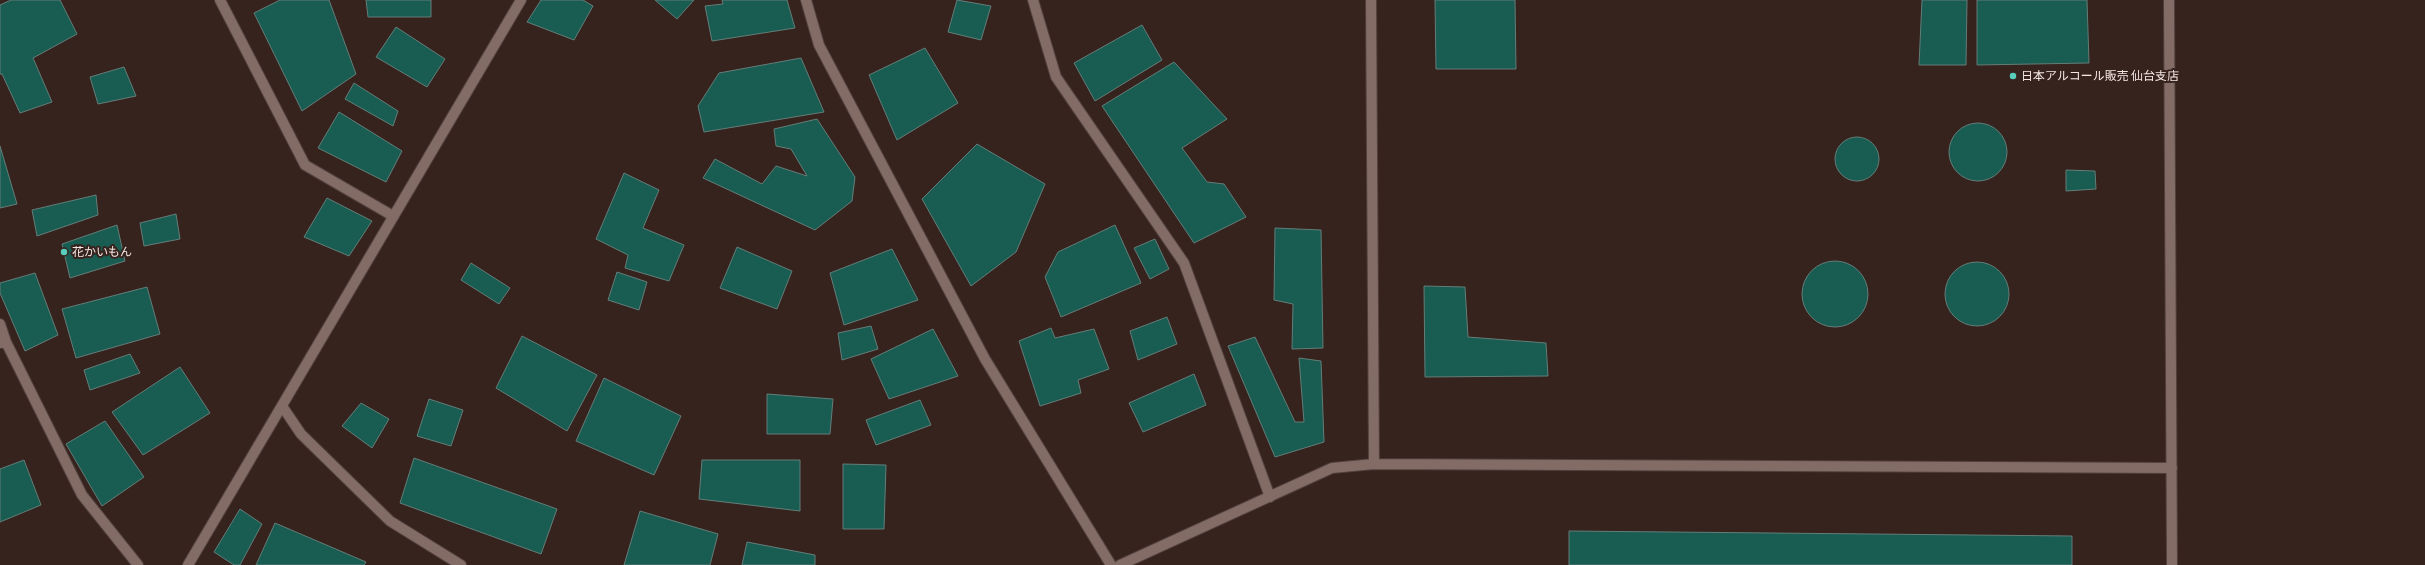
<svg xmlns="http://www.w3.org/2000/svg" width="2425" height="565" font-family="'Source Sans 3','Noto Sans JP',sans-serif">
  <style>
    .building { fill: #195c52; stroke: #647d78 }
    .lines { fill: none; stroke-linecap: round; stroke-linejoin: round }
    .service-casing { stroke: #51403d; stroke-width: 12 }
    .minor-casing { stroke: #51403d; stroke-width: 12 }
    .tertiary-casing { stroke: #51403d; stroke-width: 12 }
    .service { stroke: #836c66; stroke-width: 10 }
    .minor { stroke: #836c66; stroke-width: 10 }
    .tertiary { stroke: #836c66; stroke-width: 10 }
    .poi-dot { fill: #5acebc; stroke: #36231e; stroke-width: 1.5 }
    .labels { text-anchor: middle; stroke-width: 4; stroke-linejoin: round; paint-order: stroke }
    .poi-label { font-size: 12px; fill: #f4e6e3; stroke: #36231e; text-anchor: start }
  </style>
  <rect width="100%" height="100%" fill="#36231e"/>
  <path class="building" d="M 11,0 L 60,0 L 77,34 L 33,58 L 52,102 L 20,113 L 2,74 L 0,74 L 0,5 Z
    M 280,0 L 329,0 L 356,74 L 302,111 L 254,13 Z
    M 366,0 L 431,0 L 431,17 L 368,17 Z
    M 541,0 L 583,0 L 593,6 L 574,40 L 527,22 Z
    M 655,0 L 694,0 L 677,19 Z
    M 722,0 L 787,0 L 795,28 L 712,41 L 705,6 L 723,4 Z
    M 957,0 L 991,6 L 981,40 L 948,32 Z
    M 1435,0 L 1515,0 L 1516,69 L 1436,69 Z
    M 1922,0 L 1967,0 L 1966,65 L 1919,65 Z
    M 1977,0 L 2087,0 L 2089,63 L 1977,65 Z
    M 1142,25 L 1162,60 L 1095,101 L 1074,63 Z
    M 396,27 L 445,59 L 427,87 L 376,57 Z
    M 925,48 L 958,103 L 897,140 L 869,75 Z
    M 801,58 L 824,112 L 704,132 L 698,106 L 719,73 Z
    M 1174,62 L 1227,119 L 1182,148 L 1207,182 L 1224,184 L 1246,217 L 1194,243 L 1102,106 Z
    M 124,67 L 136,96 L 98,104 L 90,77 Z
    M 354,83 L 398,111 L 393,126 L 345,99 Z
    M 339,112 L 402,151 L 386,182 L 318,148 Z
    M 817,119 L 855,177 L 852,201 L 815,230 L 703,178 L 715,159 L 762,184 L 776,166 L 807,176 L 791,149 L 776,146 L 774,129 Z
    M1949 152a29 29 0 1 1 58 0a29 29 0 1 1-58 0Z
    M1835 159a22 22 0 1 1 44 0a22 22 0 1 1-44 0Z
    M 977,144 L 1045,184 L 1016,252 L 971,286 L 922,199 Z
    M 0,146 L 17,204 L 0,208 Z
    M 2066,170 L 2095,171 L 2096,189 L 2066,191 Z
    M 624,173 L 659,190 L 643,228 L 684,245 L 669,281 L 625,268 L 628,255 L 596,239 Z
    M 96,195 L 98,215 L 37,236 L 32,210 Z
    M 327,198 L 372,221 L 349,256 L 304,237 Z
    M 176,214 L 180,239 L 144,246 L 140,223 Z
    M 117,225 L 125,261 L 70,278 L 62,244 Z
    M 1115,225 L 1141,283 L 1061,317 L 1045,277 L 1058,252 Z
    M 1275,228 L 1321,230 L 1323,348 L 1292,349 L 1293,304 L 1274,300 Z
    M 1155,239 L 1169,269 L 1150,279 L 1134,248 Z
    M 737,247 L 792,271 L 777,309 L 720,288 Z
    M 892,249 L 918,300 L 844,325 L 830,273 Z
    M1802 294a33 33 0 1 1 66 0a33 33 0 1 1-66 0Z
    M1945 294a32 32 0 1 1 64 0a32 32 0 1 1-64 0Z
    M 471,263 L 510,288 L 499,304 L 461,280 Z
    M 617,272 L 647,282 L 639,310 L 608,300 Z
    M 35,273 L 58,335 L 25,351 L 0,293 L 0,283 Z
    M 1424,286 L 1465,287 L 1468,337 L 1546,343 L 1548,376 L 1425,377 Z
    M 147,287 L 160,334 L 76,358 L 62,309 Z
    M 1167,317 L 1177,344 L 1138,360 L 1130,331 Z
    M 871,326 L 878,349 L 842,360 L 838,333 Z
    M 1051,328 L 1055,338 L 1094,329 L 1109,369 L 1078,380 L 1081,393 L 1040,406 L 1019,341 Z
    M 933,329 L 958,376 L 889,399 L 871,359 Z
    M 522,336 L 597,375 L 567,431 L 496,388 Z
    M 1255,337 L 1295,422 L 1304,422 L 1299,358 L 1321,361 L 1324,442 L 1275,457 L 1228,346 Z
    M 130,354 L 140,373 L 90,390 L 84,370 Z
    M 180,367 L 210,413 L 143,455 L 112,412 Z
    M 1194,374 L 1206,405 L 1143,432 L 1129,403 Z
    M 604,378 L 681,416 L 654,475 L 576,441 Z
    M 767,394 L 833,399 L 830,434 L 767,434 Z
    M 429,399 L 463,410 L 451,446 L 417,436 Z
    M 920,400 L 931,425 L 876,445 L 866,420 Z
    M 361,403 L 389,419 L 372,448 L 342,426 Z
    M 105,421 L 144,477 L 102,506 L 66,444 Z
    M 414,458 L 557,509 L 541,554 L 400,503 Z
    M 24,460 L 41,505 L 0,522 L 0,469 Z
    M 702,460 L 800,460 L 800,511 L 699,499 Z
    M 843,464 L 886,465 L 884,529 L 843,529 Z
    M 240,509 L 262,524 L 240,565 L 234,565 L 214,552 Z
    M 640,511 L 718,534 L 710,565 L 624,565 Z
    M 275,523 L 366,562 L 364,565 L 256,565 Z
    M 1569,531 L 2072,536 L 2072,565 L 1569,565 Z
    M 747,542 L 815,555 L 815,565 L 742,565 Z"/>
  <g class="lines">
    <g class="service-casing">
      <path id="service" d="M 282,406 L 301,434 L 390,521 L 461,565"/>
    </g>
    <g class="minor-casing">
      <path id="minor" d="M 220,0 L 305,165 L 393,216
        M 1033,0 L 1056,77 L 1184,263 L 1270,497
        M 0,324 L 6,342
        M 0,343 L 6,342 L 82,495 L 138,565
        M 188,565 L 521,0"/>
    </g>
    <g class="tertiary-casing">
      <path id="tertiary" d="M 806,0 L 819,45 L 985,359 L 1111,565
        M 1371,0 L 1374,464
        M 2169,0 L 2172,565
        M 1120,565 L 1332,468 L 1374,464 L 2172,468"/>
    </g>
    <use href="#service" class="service"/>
    <use href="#minor" class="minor"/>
    <use href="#tertiary" class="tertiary"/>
  </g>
  <g class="poi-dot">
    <circle cx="2013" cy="76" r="4"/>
    <circle cx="64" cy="252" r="4"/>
  </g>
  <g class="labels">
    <g class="poi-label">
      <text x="2021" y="80">日本アルコール販売 仙台支店</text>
      <text x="72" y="256">花かいもん</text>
    </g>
  </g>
</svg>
